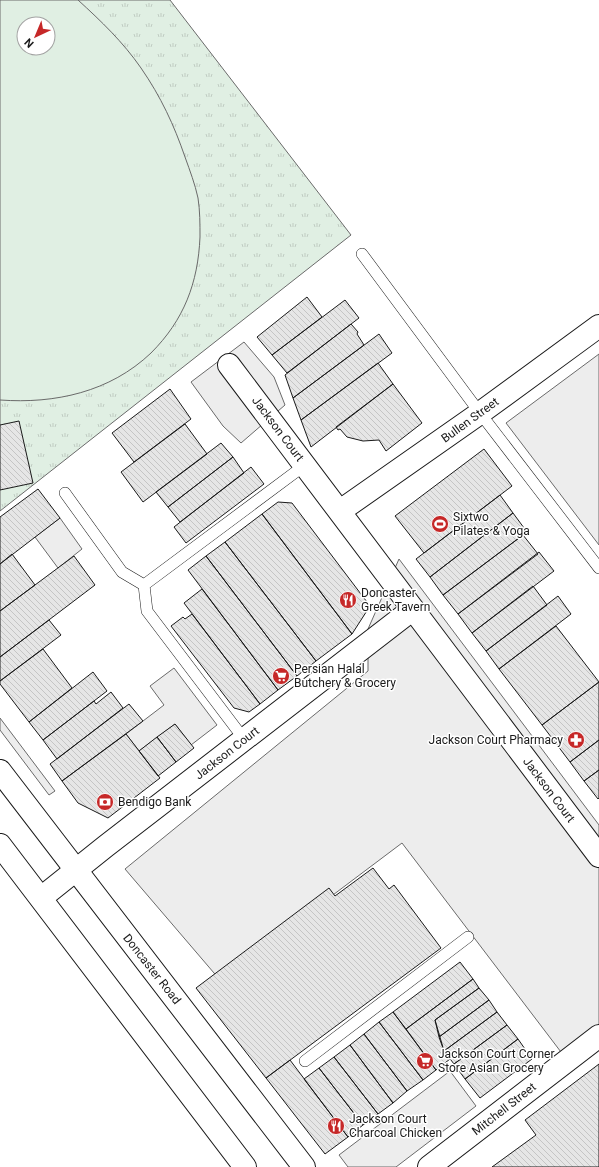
<svg xmlns="http://www.w3.org/2000/svg" width="599" height="1167" font-family="Roboto,sans-serif">
  <style>
    .grass { fill: url(#grass-tufts); stroke: #6a6a6a; fill-rule: evenodd }
    .garden { fill: #e0efe3; stroke: #6a6a6a; fill-rule: evenodd }
    .parking { fill: #ededed; stroke: #6a6a6a }
    .building { fill: url(#building-back-hatch); stroke: #1a1a1a }
    .lines { fill: none; stroke-linecap: round; stroke-linejoin: round }
    .lane-casing { stroke: #1a1a1a; stroke-width: 12 }
    .street-casing { stroke: #1a1a1a; stroke-width: 24 }
    .primary-casing { stroke: #1a1a1a; stroke-width: 24 }
    .lane { stroke: #fff; stroke-width: 11 }
    .street { stroke: #fff; stroke-width: 22 }
    .primary { stroke: #fff; stroke-width: 22 }
    .labels { text-anchor: middle; stroke-width: 3; stroke-linejoin: round; paint-order: stroke }
    .street-label { font-size: 12px; fill: #1a1a1a; stroke: #fff }
    .poi-label { font-size: 12px; fill: #1a1a1a; stroke: #fff; text-anchor: start }
  </style>
  <defs>
    <pattern id="grass-tufts" width="24" height="20" patternUnits="userSpaceOnUse"><rect width="24" height="20" fill="#e0efe3"/><path d="M3 7l-1-3M5 7V3M7 7l1-3M15 17l-1-3M17 17v-4M19 17l1-3" fill="none" stroke="#c0ccc2"/></pattern>
    <pattern id="building-back-hatch" width="6" height="6" patternUnits="userSpaceOnUse"><rect width="6" height="6" fill="#e6e6e6"/><path d="M-1 5l2 2M0 0l6 6M5-1l2 2" fill="none" stroke="#c5c5c5"/></pattern>
  </defs>
  <rect width="100%" height="100%" fill="#fff"/>
  <path class="grass" d="M 0,0 L 170,0 L 351,235 L 0,511 ZM 24,24 L 48,24 L 48,48 L 24,48 Z"/>
  <path class="garden" d="M 0,0 L 78,0 C 101,21 123,42 141,68 C 161,97 174,125 185,157 C 190,171 195,184 198,198 C 200,211 200,224 200,237 C 198,283 184,320 151,353 C 110,392 55,404 0,400 ZM 24,24 L 48,24 L 48,48 L 24,48 Z"/>
  <path class="parking" d="M 244,342 L 274,377 L 285,405 L 241,443 L 223,426 L 191,382 Z
    M 599,354 L 599,545 L 506,423 Z
    M 60,518 L 82,549 L 58,568 L 35,537 Z
    M 399,559 L 599,825 L 599,1028 L 564,1056 L 402,843 L 220,980 L 125,869 L 368,671 L 368,629 Z
    M 174,668 L 217,725 L 191,745 L 175,724 L 139,751 L 126,734 L 164,705 L 150,686 Z
    M 0,718 L 55,791 L 49,795 L 0,730 Z
    M 450,1071 L 476,1106 L 396,1167 L 348,1167 L 339,1155 Z"/>
  <path class="building" d="M 307,297 L 322,317 L 272,355 L 257,337 Z
    M 345,300 L 359,318 L 287,373 L 272,355 Z
    M 351,324 L 358,332 L 357,334 L 364,345 L 293,398 L 285,375 Z
    M 379,334 L 392,353 L 301,420 L 293,398 Z
    M 378,363 L 393,384 L 311,447 L 301,420 Z
    M 393,384 L 422,423 L 386,451 L 379,440 L 363,441 L 347,437 L 340,429 L 338,430 L 336,427 Z
    M 170,389 L 191,419 L 134,462 L 112,433 Z
    M 19,421 L 33,483 L 0,490 L 0,425 Z
    M 185,424 L 207,454 L 143,502 L 121,472 Z
    M 221,443 L 233,457 L 168,507 L 156,492 Z
    M 484,449 L 512,486 L 424,553 L 395,516 Z
    M 233,457 L 244,473 L 180,522 L 168,507 Z
    M 251,467 L 264,484 L 186,543 L 174,527 Z
    M 38,489 L 60,518 L 0,564 L 0,517 Z
    M 500,495 L 513,513 L 430,577 L 416,559 Z
    M 278,502 L 292,503 L 370,606 L 352,634 L 262,514 Z
    M 513,513 L 527,532 L 443,595 L 430,577 Z
    M 262,514 L 352,634 L 316,661 L 225,542 Z
    M 523,535 L 538,554 L 458,614 L 443,595 Z
    M 225,542 L 316,661 L 297,676 L 206,556 Z
    M 539,552 L 554,571 L 472,633 L 458,614 Z
    M 12,554 L 35,585 L 0,611 L 0,564 Z
    M 74,556 L 95,585 L 0,657 L 0,611 Z
    M 206,556 L 297,676 L 278,690 L 188,570 Z
    M 533,586 L 547,605 L 486,651 L 472,633 Z
    M 202,589 L 278,690 L 260,704 L 184,603 Z
    M 558,596 L 571,614 L 499,669 L 486,651 Z
    M 192,614 L 260,704 L 249,712 L 234,708 L 171,626 L 183,617 L 185,619 Z
    M 49,620 L 61,635 L 0,681 L 0,657 Z
    M 556,626 L 599,682 L 542,725 L 499,669 Z
    M 43,649 L 72,688 L 29,722 L 0,684 L 0,681 Z
    M 93,672 L 107,691 L 43,740 L 29,722 Z
    M 599,682 L 599,740 L 570,762 L 542,725 Z
    M 111,692 L 123,708 L 57,759 L 43,740 L 94,701 L 96,704 Z
    M 129,704 L 143,721 L 62,781 L 50,764 Z
    M 175,724 L 194,748 L 176,762 L 157,737 Z
    M 126,734 L 160,778 L 108,818 L 78,803 L 62,781 Z
    M 157,737 L 176,762 L 158,776 L 139,751 Z
    M 599,740 L 599,770 L 584,781 L 570,762 Z
    M 599,770 L 599,798 L 598,799 L 584,781 Z
    M 373,868 L 389,889 L 394,885 L 441,948 L 266,1078 L 196,988 L 329,888 L 335,896 Z
    M 460,962 L 473,979 L 406,1029 L 393,1012 Z
    M 473,979 L 479,988 L 435,1020 L 444,1051 L 450,1059 L 436,1070 L 406,1029 Z
    M 479,988 L 489,1000 L 439,1037 L 435,1020 Z
    M 489,1000 L 497,1012 L 444,1051 L 439,1037 Z
    M 393,1012 L 436,1070 L 423,1080 L 379,1022 Z
    M 497,1012 L 507,1025 L 454,1064 L 444,1051 Z
    M 379,1022 L 423,1080 L 407,1091 L 364,1034 Z
    M 507,1025 L 518,1039 L 465,1079 L 454,1064 Z
    M 364,1034 L 407,1091 L 393,1103 L 350,1045 Z
    M 518,1039 L 532,1059 L 480,1098 L 465,1079 Z
    M 350,1045 L 393,1103 L 378,1114 L 334,1057 Z
    M 334,1057 L 378,1114 L 363,1125 L 319,1068 Z
    M 290,1060 L 348,1137 L 325,1154 L 266,1078 Z
    M 599,1064 L 599,1167 L 492,1167 L 536,1135 L 525,1120 Z
    M 319,1068 L 363,1125 L 348,1137 L 304,1079 Z"/>
  <g class="lines">
    <g class="lane-casing">
      <path id="lane" d="M 362,254 L 480,413 L 599,568
        M 65,493 L 122,572 L 144,585
        M 244,739 L 147,611 L 144,585 L 305,465
        M 305,1061 L 468,937"/>
    </g>
    <g class="street-casing">
      <path id="street" d="M 229,365 L 599,856
        M 340,511 L 480,413 L 599,326
        M 41,898 L 106,846 L 413,609
        M 429,1167 L 599,1036"/>
    </g>
    <g class="primary-casing">
      <path id="primary" d="M 0,771 L 304,1167
        M 0,845 L 245,1167"/>
    </g>
    <use href="#lane" class="lane"/>
    <use href="#street" class="street"/>
    <use href="#primary" class="primary"/>
  </g>
  <defs>
    <g id="stadium-disc" transform="scale(0.9)"><circle r="9.5" fill="#c62828" stroke="#fff"/><path d="M0-5a6.5 5 0 1 0 0 10a6.5 5 0 1 0 0-10ZM-3.5-1.8h7v3.6h-7Z" fill="#fff"/></g>
    <g id="restaurant-disc" transform="scale(0.9)"><circle r="9.5" fill="#c62828" stroke="#fff"/><path d="M-5-6h1v4h1v-4h1v4h1v-4h1v5L-1.5 .5V6h-2V.5L-5-1ZM5-6V6H3V1.5H1.5Q1.5-4 5-6Z" fill="#fff"/></g>
    <g id="supermarket-disc" transform="scale(0.9)"><circle r="9.5" fill="#c62828" stroke="#fff"/><path d="M-6-5.5h2.5l.6 2H6L4.5 2H-2.5L-4.4-4H-6ZM-1.5 3.2a1.3 1.3 0 1 0 .1 0ZM3 3.2a1.3 1.3 0 1 0 .1 0Z" fill="#fff"/></g>
    <g id="pharmacy-disc" transform="scale(0.9)"><circle r="9.5" fill="#c62828" stroke="#fff"/><path d="M-2-6h4v4h4v4h-4v4h-4v-4h-4v-4h4Z" fill="#fff"/></g>
    <g id="bank-disc" transform="scale(0.9)"><circle r="9.5" fill="#c62828" stroke="#fff"/><path d="M-6-4H6V4H-6ZM0-2.3a2.3 2.3 0 1 0 0 4.6a2.3 2.3 0 1 0 0-4.6Z" fill="#fff"/></g>
  </defs>
  <g fill-rule="evenodd">
    <use href="#stadium-disc" x="440" y="524"/>
    <use href="#restaurant-disc" x="348" y="600"/>
    <use href="#supermarket-disc" x="281" y="676"/>
    <use href="#pharmacy-disc" x="576" y="740"/>
    <use href="#bank-disc" x="105" y="802"/>
    <use href="#supermarket-disc" x="425" y="1061"/>
    <use href="#restaurant-disc" x="336" y="1126"/>
  </g>
  <g class="labels">
    <g class="street-label">
      <text transform="translate(470 420) rotate(-36)" y="4">Bullen Street</text>
      <text transform="translate(278 429) rotate(53)" y="4">Jackson Court</text>
      <text transform="translate(227 753) rotate(-38)" y="4">Jackson Court</text>
      <text transform="translate(549 790) rotate(53)" y="4">Jackson Court</text>
      <text transform="translate(152 969) rotate(52)" y="4">Doncaster Road</text>
      <text transform="translate(504 1109) rotate(-38)" y="4">Mitchell Street</text>
    </g>
    <g class="poi-label">
      <text x="453" y="521">Sixtwo<tspan x="453" dy="14">Pilates &amp; Yoga</tspan></text>
      <text x="361" y="597">Doncaster<tspan x="361" dy="14">Greek Tavern</tspan></text>
      <text x="294" y="673">Persian Halal<tspan x="294" dy="14">Butchery &amp; Grocery</tspan></text>
      <text x="563" y="744" text-anchor="end">Jackson Court Pharmacy</text>
      <text x="118" y="806">Bendigo Bank</text>
      <text x="438" y="1058">Jackson Court Corner<tspan x="438" dy="14">Store Asian Grocery</tspan></text>
      <text x="349" y="1123">Jackson Court<tspan x="349" dy="14">Charcoal Chicken</tspan></text>
    </g>
  </g>
  <g transform="translate(36 36) rotate(224)"><circle r="19" fill="#ffffff" stroke="#a3a3a3"/>
  <path d="M0-3L7 15L0 10L-7 15Z" fill="#c62828"/>
  <text y="-6" font-size="11" font-weight="bold" text-anchor="middle" fill="#1a1a1a">N</text>
  </g>
</svg>
